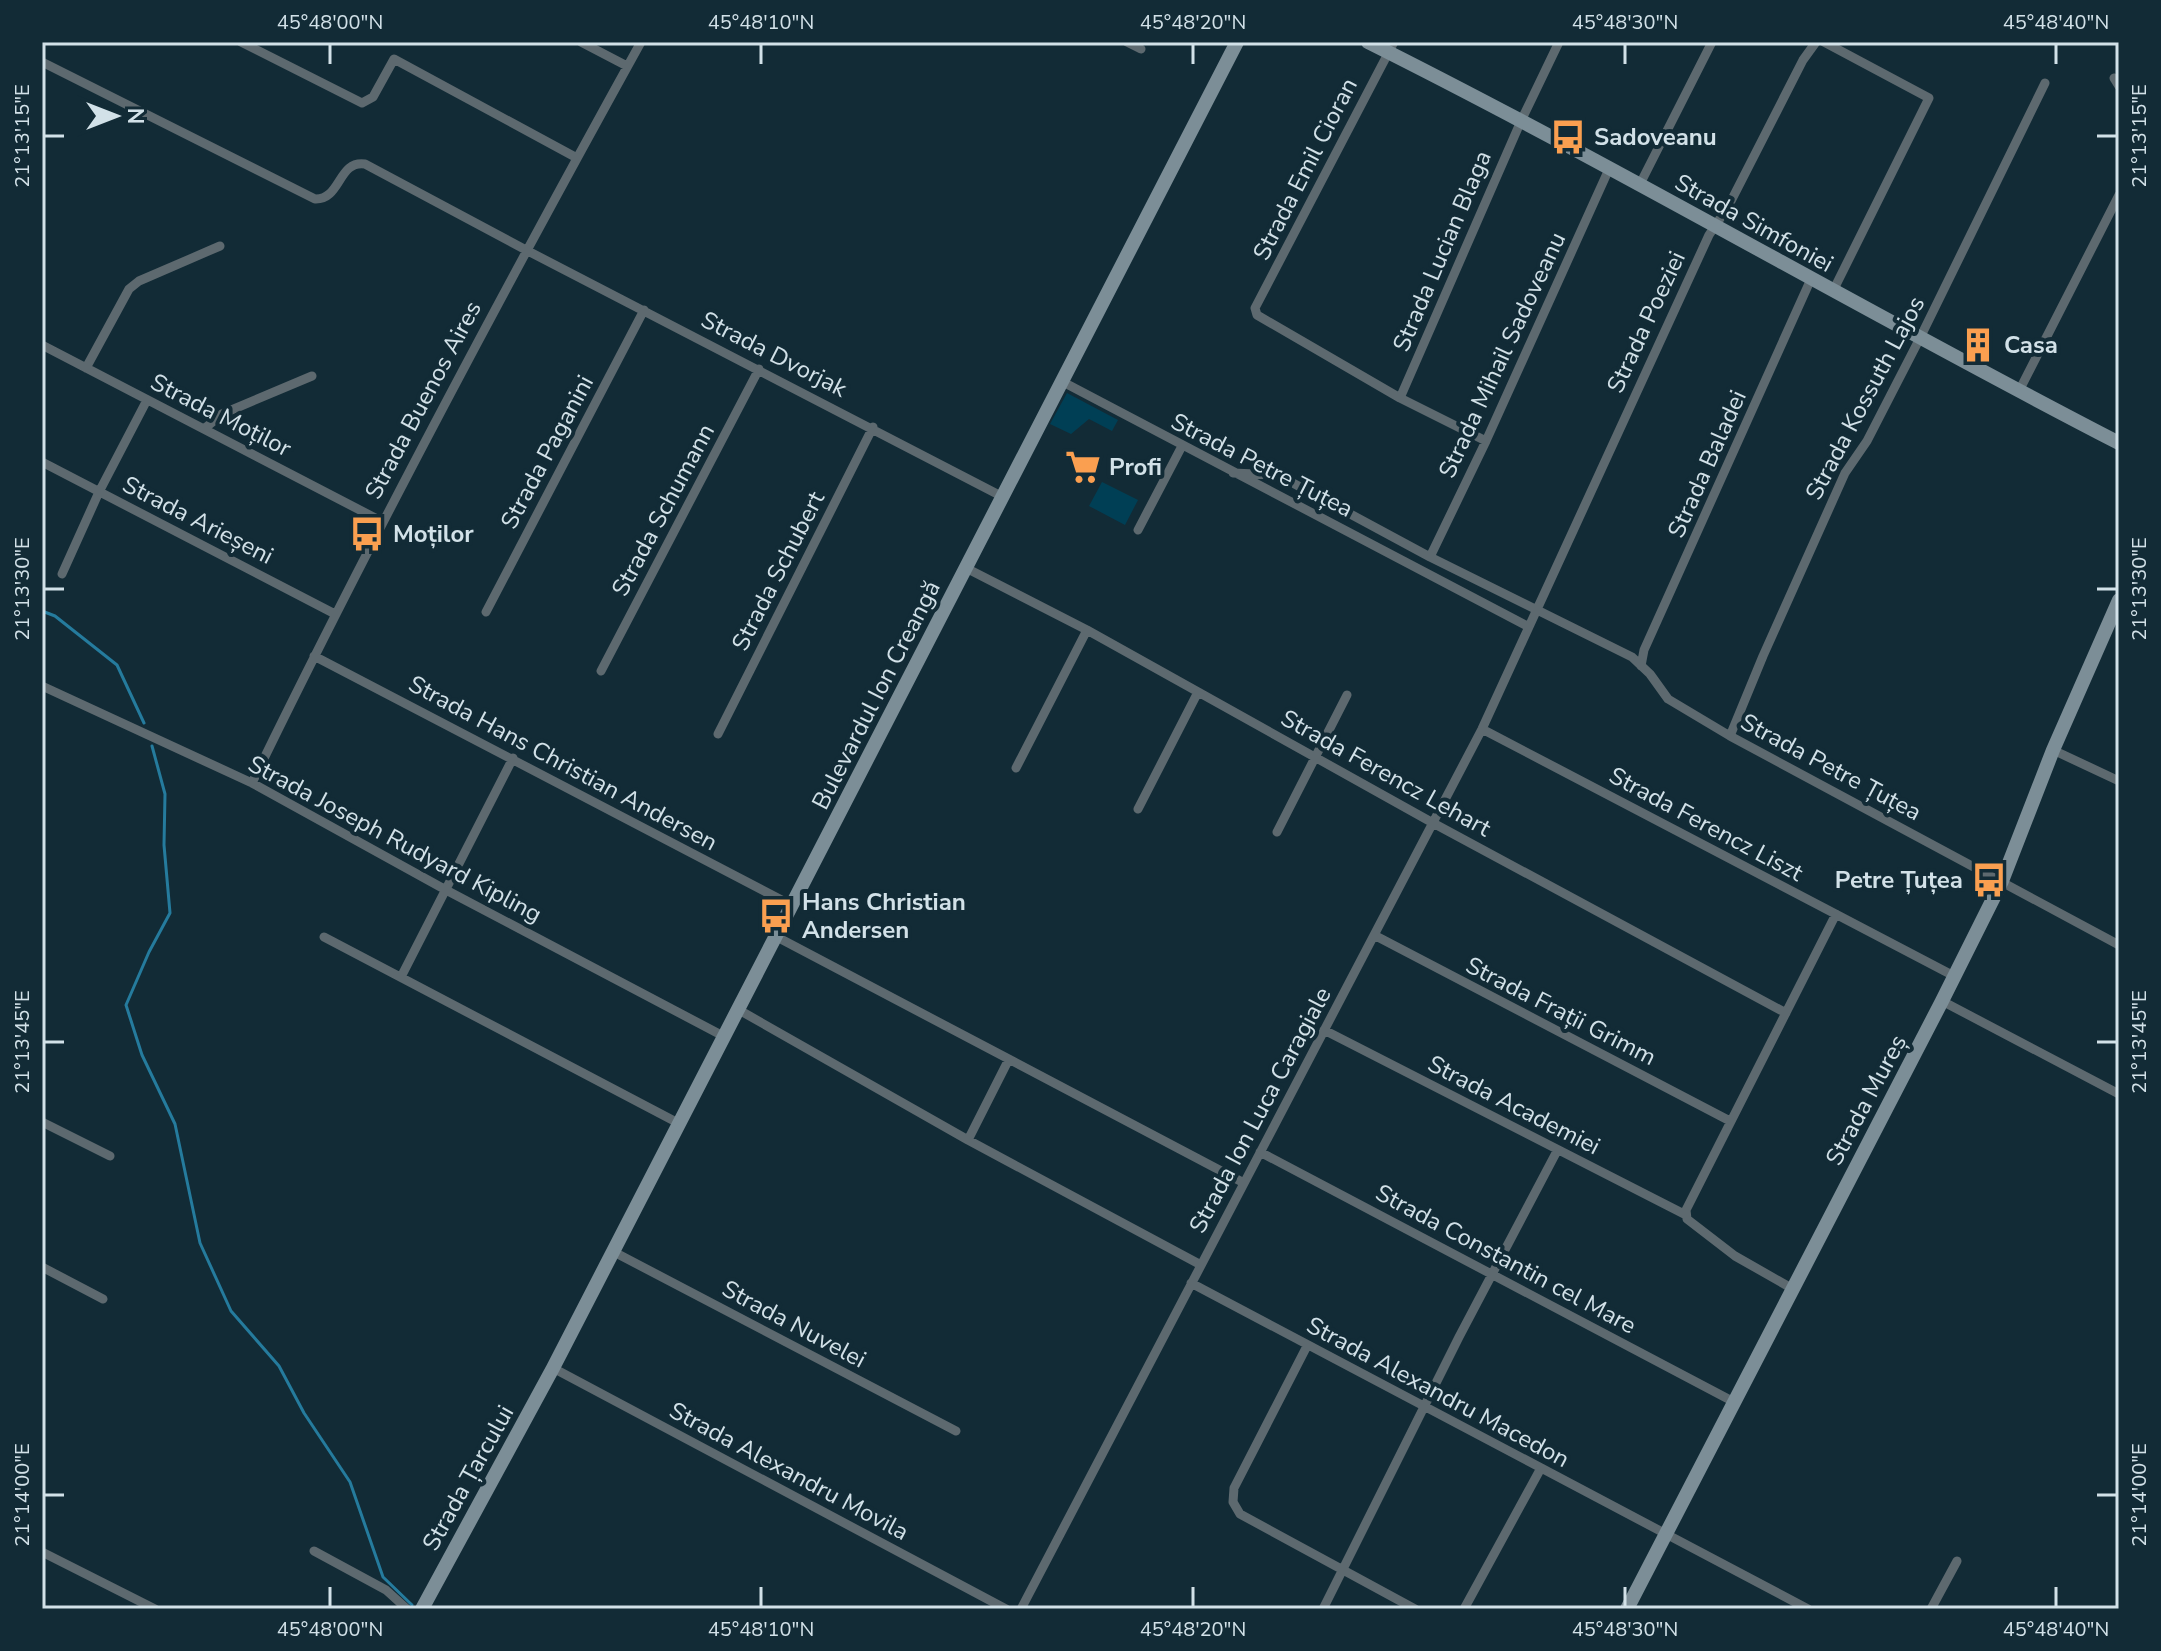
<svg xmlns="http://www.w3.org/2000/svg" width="2161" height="1651" font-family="'Nunito Sans',sans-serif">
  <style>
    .green { fill: #003f55 }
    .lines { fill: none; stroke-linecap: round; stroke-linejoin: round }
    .stream { stroke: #257b9d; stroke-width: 3 }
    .street { stroke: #5d696f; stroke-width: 9 }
    .secondary { stroke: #7c8e97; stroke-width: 14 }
    .ticks { fill: none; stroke: #d2e1e8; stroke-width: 3 }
    .labels { text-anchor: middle; stroke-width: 8; stroke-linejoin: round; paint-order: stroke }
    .poi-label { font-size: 24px; font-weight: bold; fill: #d2e1e8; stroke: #122b36; text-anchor: start }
    .street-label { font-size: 24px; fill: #d2e1e8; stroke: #122b36 }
    .neatline { fill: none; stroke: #d2e1e8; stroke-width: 3 }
    .ticks-label { font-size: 20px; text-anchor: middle; fill: #d2e1e8 }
  </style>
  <rect width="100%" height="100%" fill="#122b36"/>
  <path class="green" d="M 1067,393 L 1118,420 L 1112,431 L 1089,419 L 1071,434 L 1050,424 Z
    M 1102,482 L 1138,500 L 1125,525 L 1089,506 Z"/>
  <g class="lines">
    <path class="stream" d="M 42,611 L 55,616 L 117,665 L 144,723
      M 152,746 L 165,794 L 164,845 L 170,913 L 149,952 L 126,1005 L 142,1055 L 175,1124 L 200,1243 L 231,1311 L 279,1366 L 304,1413 L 350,1482 L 383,1577 L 412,1605"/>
    <path class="street" d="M 241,42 L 362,103 L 373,97 L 394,59 L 577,158
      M 581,42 L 627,66
      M 1127,42 L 1141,49
      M 1394,42 L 1255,308 L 1257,315 L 1400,398 L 1486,441
      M 1824,42 L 1929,98 L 1833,291
      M 42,62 L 315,199 C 341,200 338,160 365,164 L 526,250 L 1003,497
      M 2114,78 L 2119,86
      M 1639,186 L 1712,42
      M 42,345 L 381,521
      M 86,368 L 129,289 L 139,281 L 220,246
      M 1063,382 L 1529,627
      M 2019,391 L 2119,195
      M 1400,398 L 1521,121 L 1559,42
      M 204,429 L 222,414 L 312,376
      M 42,462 L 335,614
      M 1233,473 L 1278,475 L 1430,557 L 1632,657 L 1650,674 L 1668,699 L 1730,736 L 2119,945
      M 1138,530 L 1182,446
      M 1430,557 L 1486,441 L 1609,169
      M 966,568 L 1087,630 L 1433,823 L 1786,1013
      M 62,574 L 99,492 L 147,400
      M 486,612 L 644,310
      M 314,656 L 793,906
      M 1641,666 L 1644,650 L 1811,279
      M 601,671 L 759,369
      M 42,686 L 252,783 L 446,890 L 725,1037
      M 1482,729 L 1954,976
      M 718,734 L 873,427
      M 1730,736 L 1763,656 L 1845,473 L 1867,441 L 1920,338 L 2045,83
      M 2053,750 L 2119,781
      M 1016,768 L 1087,630
      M 252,783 C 374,532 506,286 641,42
      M 1138,809 L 1198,692
      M 1277,832 L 1347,695
      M 1374,935 L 1730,1121
      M 324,937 L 680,1124
      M 777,937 L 1244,1183
      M 401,977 L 513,758
      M 1942,1001 L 2119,1094
      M 739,1010 L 968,1140 L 1201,1265
      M 1324,1030 L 1686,1215
      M 42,1122 L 110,1156
      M 968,1140 L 1009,1059
      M 1260,1152 L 1734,1402
      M 614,1252 L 956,1431
      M 42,1267 L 103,1299
      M 1191,1283 L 1808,1609
      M 1793,1289 L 1735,1256 L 1687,1219 L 1686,1210 L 1836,914
      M 1307,1346 L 1234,1488 L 1233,1502 L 1240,1514 L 1415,1609
      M 553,1368 L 1006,1609
      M 314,1551 L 386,1590 L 407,1609
      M 42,1552 L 155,1609
      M 1021,1609 L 1482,729 L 1709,235 L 1729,205 L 1803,60 L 1816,42
      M 1323,1609 L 1459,1337 L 1557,1151
      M 1464,1609 L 1541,1468
      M 1931,1609 L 1957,1561"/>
    <path class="secondary" d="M 1368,42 C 1622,169 1866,313 2119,443
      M 422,1609 L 553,1368 L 1237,42
      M 1627,1609 L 1942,1001 L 2002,881 L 2053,750 L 2119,600"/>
  </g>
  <path class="ticks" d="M 330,44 L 330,64M 761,44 L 761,64M 1193,44 L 1193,64M 1625,44 L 1625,64M 2056,44 L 2056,64M 44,136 L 64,136M 2097,136 L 2117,136M 44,589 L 64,589M 2097,589 L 2117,589M 44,1042 L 64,1042M 2097,1042 L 2117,1042M 44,1495 L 64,1495M 2097,1495 L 2117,1495M 330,1587 L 330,1607M 761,1587 L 761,1607M 1193,1587 L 1193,1607M 1625,1587 L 1625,1607M 2056,1587 L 2056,1607"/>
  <defs>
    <g id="bus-bare" transform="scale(2.76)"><path d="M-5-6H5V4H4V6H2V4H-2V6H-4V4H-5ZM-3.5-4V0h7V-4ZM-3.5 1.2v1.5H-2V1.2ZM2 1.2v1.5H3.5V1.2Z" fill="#fa9f50" stroke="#122b36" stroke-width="2.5" paint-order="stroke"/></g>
    <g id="building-bare" transform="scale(2.76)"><path d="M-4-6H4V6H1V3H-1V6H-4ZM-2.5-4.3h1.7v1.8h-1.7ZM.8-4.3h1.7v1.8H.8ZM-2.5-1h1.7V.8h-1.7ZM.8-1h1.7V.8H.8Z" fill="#fa9f50" stroke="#122b36" stroke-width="2.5" paint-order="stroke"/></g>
    <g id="supermarket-bare" transform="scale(2.76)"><path d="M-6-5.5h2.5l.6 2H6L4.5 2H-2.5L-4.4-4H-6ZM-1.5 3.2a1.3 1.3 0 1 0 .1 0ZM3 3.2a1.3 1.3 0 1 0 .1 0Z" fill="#fa9f50" stroke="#122b36" stroke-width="2.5" paint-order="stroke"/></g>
  </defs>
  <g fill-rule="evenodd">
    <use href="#bus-bare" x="1568" y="137"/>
    <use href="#building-bare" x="1978" y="345"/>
    <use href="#supermarket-bare" x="1083" y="467"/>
    <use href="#bus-bare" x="367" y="534"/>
    <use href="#bus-bare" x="1989" y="880"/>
    <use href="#bus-bare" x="776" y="916"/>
  </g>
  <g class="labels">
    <g class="poi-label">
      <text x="1594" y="145">Sadoveanu</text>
      <text x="2004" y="353">Casa</text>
      <text x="1109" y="475">Profi</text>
      <text x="393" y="542">Moților</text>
      <text x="1963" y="888" text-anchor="end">Petre Țuțea</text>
      <text x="802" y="910">Hans Christian<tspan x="802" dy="28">Andersen</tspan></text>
    </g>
    <g class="street-label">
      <text transform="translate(1305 169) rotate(-63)" y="8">Strada Emil Cioran</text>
      <text transform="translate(1754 223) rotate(29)" y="8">Strada Simfoniei</text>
      <text transform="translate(1442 251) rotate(-67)" y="8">Strada Lucian Blaga</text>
      <text transform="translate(1646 322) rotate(-65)" y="8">Strada Poeziei</text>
      <text transform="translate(774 354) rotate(27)" y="8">Strada Dvorjak</text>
      <text transform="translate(1502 355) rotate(-65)" y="8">Strada Mihail Sadoveanu</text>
      <text transform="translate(1865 398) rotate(-62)" y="8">Strada Kossuth Lajos</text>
      <text transform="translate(423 400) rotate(-62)" y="8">Strada Buenos Aires</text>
      <text transform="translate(221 415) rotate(27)" y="8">Strada Moților</text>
      <text transform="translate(547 452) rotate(-62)" y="8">Strada Paganini</text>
      <text transform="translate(1707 464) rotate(-66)" y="8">Strada Baladei</text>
      <text transform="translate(1262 465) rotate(27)" y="8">Strada Petre Țuțea</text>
      <text transform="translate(663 510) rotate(-62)" y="8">Strada Schumann</text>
      <text transform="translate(198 520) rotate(27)" y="8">Strada Arieșeni</text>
      <text transform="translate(778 571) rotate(-63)" y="8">Strada Schubert</text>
      <text transform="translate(876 695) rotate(-63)" y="8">Bulevardul Ion Creangă</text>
      <text transform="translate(563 763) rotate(28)" y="8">Strada Hans Christian Andersen</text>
      <text transform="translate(1831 767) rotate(28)" y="8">Strada Petre Țuțea</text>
      <text transform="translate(1386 773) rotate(29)" y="8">Strada Ferencz Lehart</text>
      <text transform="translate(1706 824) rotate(28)" y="8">Strada Ferencz Liszt</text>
      <text transform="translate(395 839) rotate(28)" y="8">Strada Joseph Rudyard Kipling</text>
      <text transform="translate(1561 1011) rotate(27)" y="8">Strada Frații Grimm</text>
      <text transform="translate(1866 1100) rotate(-62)" y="8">Strada Mureș</text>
      <text transform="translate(1514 1105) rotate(27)" y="8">Strada Academiei</text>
      <text transform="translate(1260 1110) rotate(-62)" y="8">Strada Ion Luca Caragiale</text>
      <text transform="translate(1506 1259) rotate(28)" y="8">Strada Constantin cel Mare</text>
      <text transform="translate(794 1324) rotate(28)" y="8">Strada Nuvelei</text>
      <text transform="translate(1438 1392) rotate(28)" y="8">Strada Alexandru Macedon</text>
      <text transform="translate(789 1471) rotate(28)" y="8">Strada Alexandru Movila</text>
      <text transform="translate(468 1478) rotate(-61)" y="8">Strada Țarcului</text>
    </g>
  </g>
  <rect width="2161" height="1651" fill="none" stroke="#122b36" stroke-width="88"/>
  <g transform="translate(116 116) rotate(90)" stroke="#122b36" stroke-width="6" paint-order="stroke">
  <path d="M0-6L14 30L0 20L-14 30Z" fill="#d2e1e8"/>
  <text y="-12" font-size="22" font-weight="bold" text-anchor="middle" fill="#d2e1e8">N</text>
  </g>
  <rect x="44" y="44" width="2073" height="1563" class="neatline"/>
  <g class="ticks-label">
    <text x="330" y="29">45°48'00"N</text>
    <text x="761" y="29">45°48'10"N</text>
    <text x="1193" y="29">45°48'20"N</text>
    <text x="1625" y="29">45°48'30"N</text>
    <text x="2056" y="29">45°48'40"N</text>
    <text transform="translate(2139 136) rotate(-90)" y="7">21°13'15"E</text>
    <text transform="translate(22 136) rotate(-90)" y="7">21°13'15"E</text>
    <text transform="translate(2139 589) rotate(-90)" y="7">21°13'30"E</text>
    <text transform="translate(22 589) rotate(-90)" y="7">21°13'30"E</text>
    <text transform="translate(2139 1042) rotate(-90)" y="7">21°13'45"E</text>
    <text transform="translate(22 1042) rotate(-90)" y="7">21°13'45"E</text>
    <text transform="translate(2139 1495) rotate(-90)" y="7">21°14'00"E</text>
    <text transform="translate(22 1495) rotate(-90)" y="7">21°14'00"E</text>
    <text x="330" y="1636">45°48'00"N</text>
    <text x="761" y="1636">45°48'10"N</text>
    <text x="1193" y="1636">45°48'20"N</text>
    <text x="1625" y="1636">45°48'30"N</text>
    <text x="2056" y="1636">45°48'40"N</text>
  </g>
</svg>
